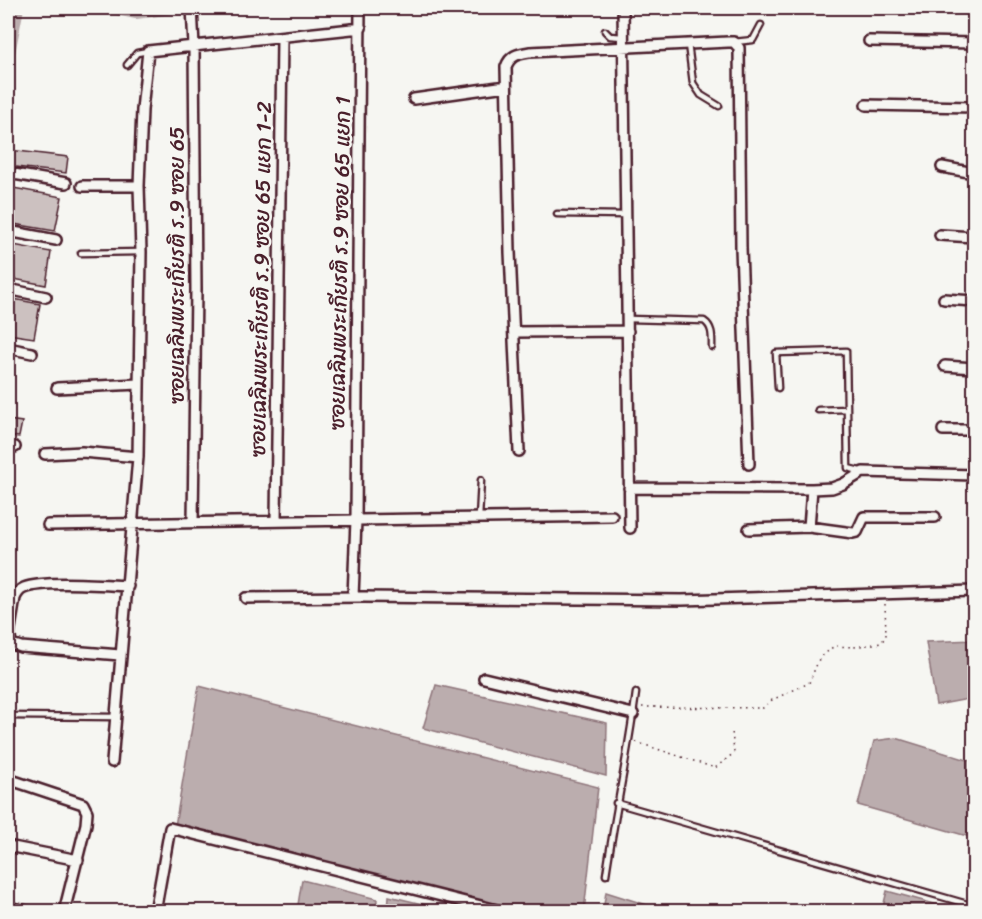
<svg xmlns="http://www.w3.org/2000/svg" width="982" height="919" font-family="Sriracha,'Playpen Sans Thai',sans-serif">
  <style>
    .water { fill: #bbadae; stroke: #8e747a; stroke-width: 1.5 }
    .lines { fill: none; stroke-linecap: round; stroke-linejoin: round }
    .canal { stroke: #bbadae; stroke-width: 10 }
    .building { fill: #ccc1c0; stroke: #4a1f2b; stroke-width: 1.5 }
    .service-casing { stroke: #4a1f2b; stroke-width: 9 }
    .minor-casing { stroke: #4a1f2b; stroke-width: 14 }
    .path { stroke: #4a1f2b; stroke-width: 1.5; stroke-dasharray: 1.5 4.5; stroke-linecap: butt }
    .service { stroke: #f6f6f2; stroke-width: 4.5 }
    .minor { stroke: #f6f6f2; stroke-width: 9 }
    .labels { text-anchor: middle; stroke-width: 5; stroke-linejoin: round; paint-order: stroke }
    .street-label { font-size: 21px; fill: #4a1f2b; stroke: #f6f6f2 }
  </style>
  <rect width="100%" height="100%" fill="#f6f6f2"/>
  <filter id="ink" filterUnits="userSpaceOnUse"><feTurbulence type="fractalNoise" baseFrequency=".0167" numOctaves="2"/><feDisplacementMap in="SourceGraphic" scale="12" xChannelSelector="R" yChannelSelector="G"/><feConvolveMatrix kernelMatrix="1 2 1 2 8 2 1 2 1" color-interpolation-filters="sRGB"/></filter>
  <g filter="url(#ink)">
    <path class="water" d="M 974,640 L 974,698 L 936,705 L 926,642 Z
      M 436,685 L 607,723 L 606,776 L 423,728 Z
      M 199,686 L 598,787 L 584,911 L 518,911 L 175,826 Z
      M 896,738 L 974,762 L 974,838 L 858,805 L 874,741 Z
      M 302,880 L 377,899 L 376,911 L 297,911 Z
      M 887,891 L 960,911 L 882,911 Z
      M 606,892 L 666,911 L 603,911 Z
      M 389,896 L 451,911 L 388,911 Z"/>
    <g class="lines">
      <path class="canal" d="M 107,8 L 136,14 L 179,8
        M 8,63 L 19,8"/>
    </g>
    <path class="building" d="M 9,150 L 68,157 L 66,173 L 8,166 Z
      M 8,187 L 62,197 L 55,231 L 8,223 Z
      M 8,244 L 51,252 L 46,285 L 8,278 Z
      M 8,298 L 40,304 L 34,338 L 8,334 Z
      M 8,420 L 22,422 L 19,437 L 8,436 Z"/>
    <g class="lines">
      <g class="service-casing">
        <path id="service" d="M 605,31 L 610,36 L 623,37
          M 734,42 L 753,40 L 761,25
          M 688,44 L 693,83 L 701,95 L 719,106
          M 127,65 L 137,53 L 148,51
          M 557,214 L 626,215
          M 81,253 L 141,252
          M 628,319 L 704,321 C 713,327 712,337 712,347
          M 778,388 L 776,353 L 846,351 L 848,468 L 860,471
          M 818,410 L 847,409
          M 479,518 L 481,480
          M 8,716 L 116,717
          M 616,803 L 974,906
          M 606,875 C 615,814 628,754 636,693"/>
      </g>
      <g class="minor-casing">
        <path id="minor" d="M 192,8 L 194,46 L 196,289 L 193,522
          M 623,8 L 630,528
          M 869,41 L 974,43
          M 414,99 L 506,86
          M 866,105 L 974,107
          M 942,167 L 974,173
          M 8,173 L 66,183
          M 82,186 L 139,186
          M 8,231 L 56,240
          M 940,235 L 974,237
          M 8,289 L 46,297
          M 944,299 L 974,301
          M 515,332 L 628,331
          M 8,348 L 32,353
          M 945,366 L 974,368
          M 57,388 L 139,384
          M 943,430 L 974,430
          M 8,446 L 15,447
          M 519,451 L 510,252 L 506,67 C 510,55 518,54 530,52 L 728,42 L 734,42 L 739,48 L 741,248 L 749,464
          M 45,454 L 82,452 L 138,457
          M 629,488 L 812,489 L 832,488 L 843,484 L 863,472 L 974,475
          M 276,521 L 282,38
          M 48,525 L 612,516
          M 809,527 L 812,489
          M 749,529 L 809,527 L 853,533 L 857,532 L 864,517 L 935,517
          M 353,597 L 356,520 L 360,8
          M 246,598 L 363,597 L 682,600 L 974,591
          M 120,655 L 21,647 L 12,644 L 9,635 L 15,598 C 17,593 19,590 24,588 C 44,580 104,585 128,586
          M 484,678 L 633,714
          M 112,762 L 138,457 L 141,252 L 139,186 L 142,110 L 148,51 L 361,28
          M 8,779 L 83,804 L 87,812 L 86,824 L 64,912
          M 8,846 L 78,860
          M 8,907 L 32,912
          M 155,912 L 170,828 L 505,912"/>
      </g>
      <path class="path" d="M 642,707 L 763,708 L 772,700 L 809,683 L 819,659 L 834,646 L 854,647 L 881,643 L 886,636 L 885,604
        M 636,742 L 715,768 L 734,753 L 732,731"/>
      <use href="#service" class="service"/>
      <use href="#minor" class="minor"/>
    </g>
  </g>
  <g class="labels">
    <g class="street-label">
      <text transform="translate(340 263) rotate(-89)" y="7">ซอยเฉลิมพระเกียรติ ร.9 ซอย 65 แยก 1</text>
      <text transform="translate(177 265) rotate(-90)" y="7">ซอยเฉลิมพระเกียรติ ร.9 ซอย 65</text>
      <text transform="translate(261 279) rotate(-89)" y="7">ซอยเฉลิมพระเกียรติ ร.9 ซอย 65 แยก 1-2</text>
    </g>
  </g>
  <rect width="982" height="919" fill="none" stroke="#f6f6f2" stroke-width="30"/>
  <rect x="15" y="15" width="952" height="889" fill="none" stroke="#4a1f2b" stroke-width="2" filter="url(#ink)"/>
</svg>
